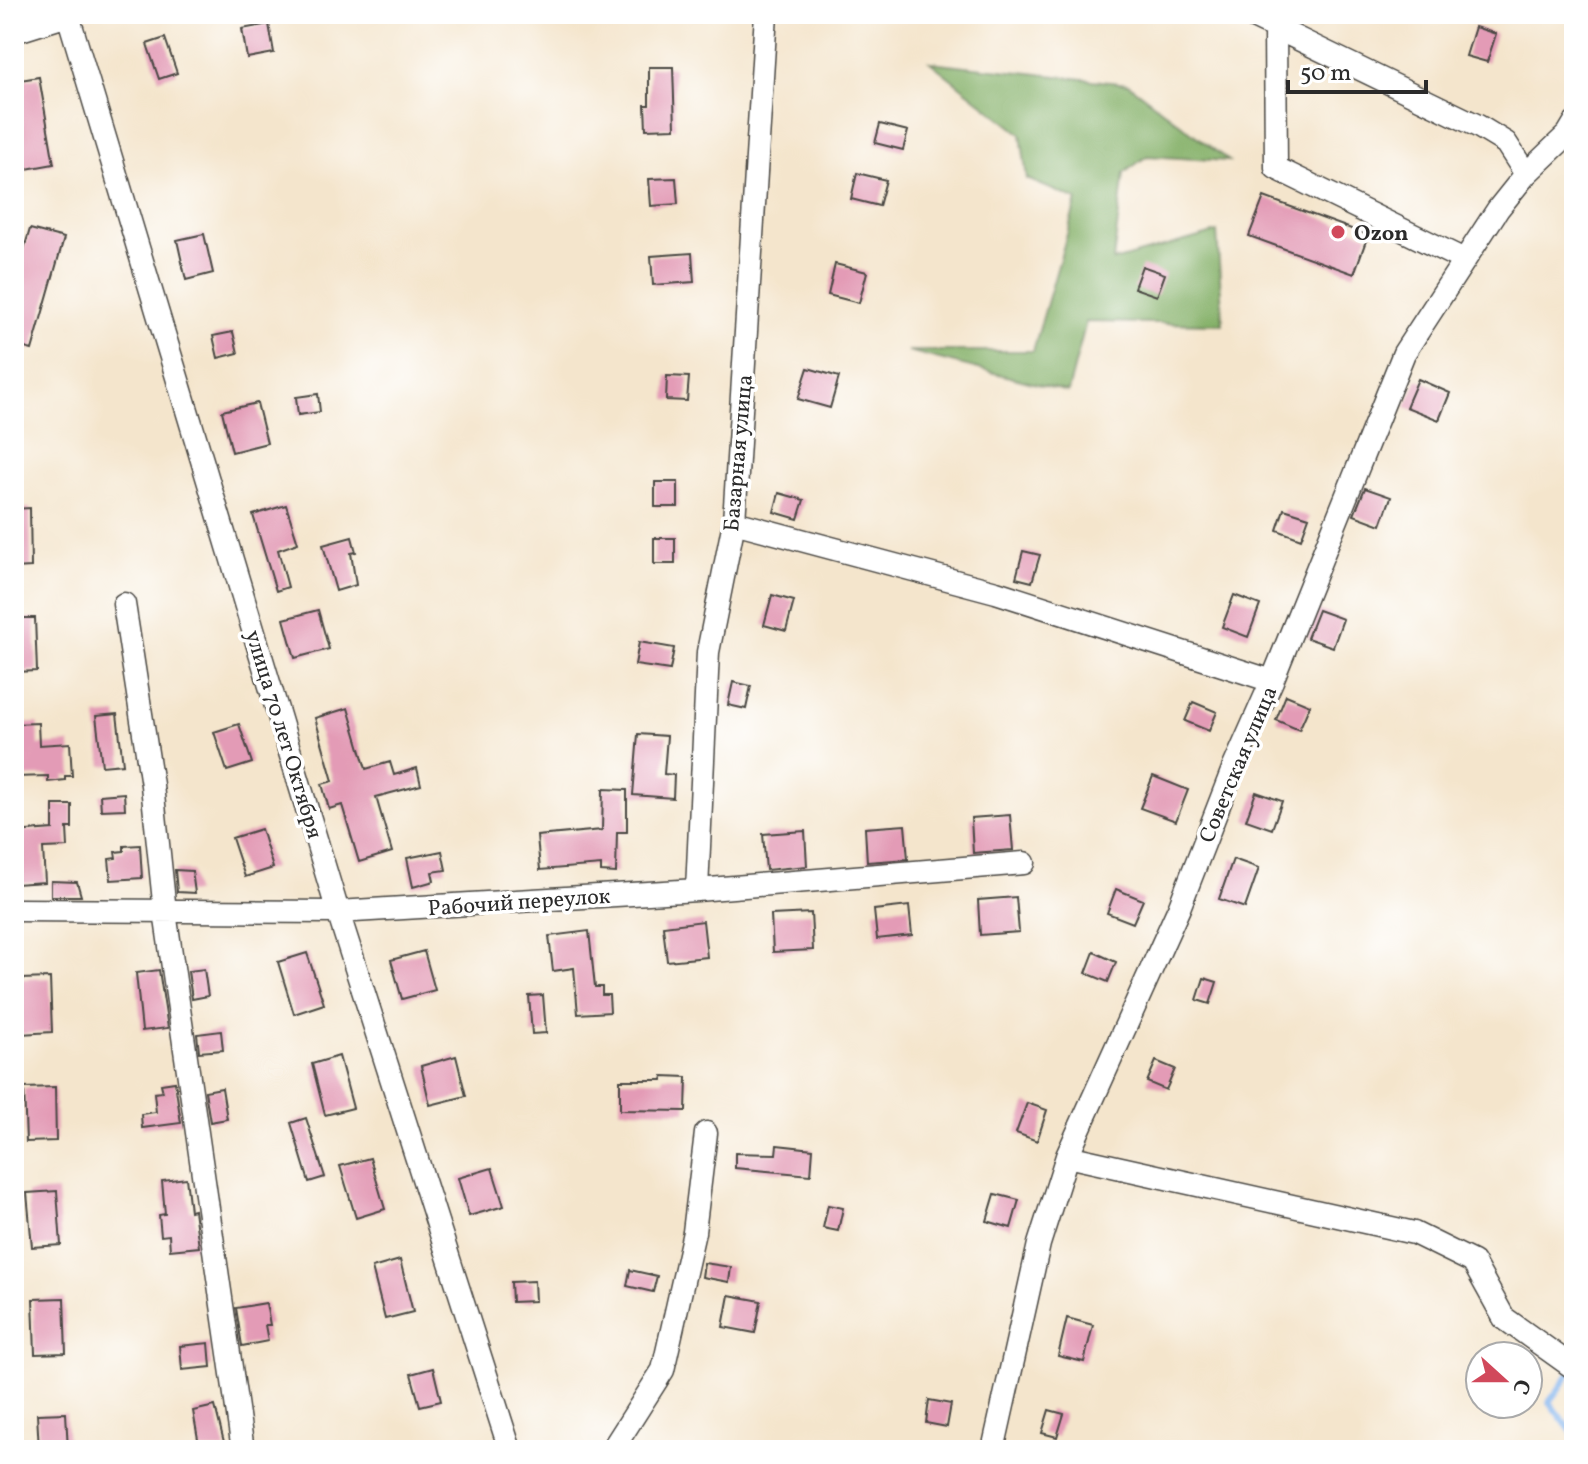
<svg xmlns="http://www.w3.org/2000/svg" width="1588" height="1464" font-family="Vollkorn,serif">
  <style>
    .forest { fill: #84b068; stroke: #586e4a; stroke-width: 2 }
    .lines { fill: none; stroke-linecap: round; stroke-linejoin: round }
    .stream { stroke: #7fb2ec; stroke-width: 6 }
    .building { fill: #e39bb6 }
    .minor-casing { stroke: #494743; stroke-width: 25 }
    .minor { stroke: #fff; stroke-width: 22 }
    .poi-dot { fill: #d1495b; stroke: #fff; stroke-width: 3 }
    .labels { text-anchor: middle; stroke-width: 7; stroke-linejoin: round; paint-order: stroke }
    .poi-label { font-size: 22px; font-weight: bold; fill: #2b2b2b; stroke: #fff; text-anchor: start }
    .street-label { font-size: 22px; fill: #2b2b2b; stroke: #fff }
  </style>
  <rect width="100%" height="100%" fill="#fff"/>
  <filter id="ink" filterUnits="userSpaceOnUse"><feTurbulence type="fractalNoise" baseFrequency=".0125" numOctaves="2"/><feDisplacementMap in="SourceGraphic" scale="16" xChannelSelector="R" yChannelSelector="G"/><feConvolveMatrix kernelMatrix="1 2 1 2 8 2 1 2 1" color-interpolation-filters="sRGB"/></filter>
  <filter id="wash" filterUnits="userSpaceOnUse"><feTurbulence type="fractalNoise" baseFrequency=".006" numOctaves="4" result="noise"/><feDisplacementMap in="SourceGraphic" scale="32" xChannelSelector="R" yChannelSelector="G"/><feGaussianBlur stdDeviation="1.8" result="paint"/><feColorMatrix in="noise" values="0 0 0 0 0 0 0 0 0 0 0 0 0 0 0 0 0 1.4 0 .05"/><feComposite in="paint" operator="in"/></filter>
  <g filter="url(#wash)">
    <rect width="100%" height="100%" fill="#f4e5cc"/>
    <path class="forest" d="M 930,62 L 1128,84 L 1229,161 L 1147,156 L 1124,173 L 1113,261 L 1217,232 L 1223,324 L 1086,322 L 1068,392 L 908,351 L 1033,351 L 1077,200 L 1027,179 L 1021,134 Z"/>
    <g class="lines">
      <path class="stream" d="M 1572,1371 L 1549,1402 L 1574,1435"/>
    </g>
    <g id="blocks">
      <path class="building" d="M 269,24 L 274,53 L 247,58 L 242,29 Z
        M 1475,27 L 1496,34 L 1487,62 L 1466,56 Z
        M 165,38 L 177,73 L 159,79 L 147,44 Z
        M 649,67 L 673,67 L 675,128 L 646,129 L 645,105 L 649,105 Z
        M 39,77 L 54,164 L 15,171 L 14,81 Z
        M 880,124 L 908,131 L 903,150 L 875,143 Z
        M 857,173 L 886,180 L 879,206 L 851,199 Z
        M 676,178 L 678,204 L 651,206 L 649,179 Z
        M 1264,197 L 1368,235 L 1354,274 L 1249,236 Z
        M 30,229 L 64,238 L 32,350 L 14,345 L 14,283 Z
        M 204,234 L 213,273 L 186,280 L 177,240 Z
        M 692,253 L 694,282 L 653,285 L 651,256 Z
        M 835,264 L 867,272 L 859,303 L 828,295 Z
        M 1142,266 L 1165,274 L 1157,296 L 1134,288 Z
        M 233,332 L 238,353 L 218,358 L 213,336 Z
        M 808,368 L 839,377 L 830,408 L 798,399 Z
        M 667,376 L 689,377 L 687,401 L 666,400 Z
        M 1418,379 L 1450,393 L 1439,420 L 1406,407 Z
        M 318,394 L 320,412 L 298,415 L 296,397 Z
        M 257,403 L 267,443 L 232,452 L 222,411 Z
        M 655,482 L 678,482 L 678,507 L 655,507 Z
        M 1365,488 L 1391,497 L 1381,525 L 1354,515 Z
        M 779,493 L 804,500 L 798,519 L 774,512 Z
        M 286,505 L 298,543 L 278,550 L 288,587 L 276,591 L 253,515 Z
        M 30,508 L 31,567 L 14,568 L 14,509 Z
        M 1284,509 L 1309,517 L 1301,539 L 1277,530 Z
        M 352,537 L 356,552 L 351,553 L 356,585 L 336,591 L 323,545 Z
        M 654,538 L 675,538 L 675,564 L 654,564 Z
        M 1023,551 L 1040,555 L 1032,582 L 1016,578 Z
        M 772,595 L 794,601 L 786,631 L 764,625 Z
        M 1234,595 L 1260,605 L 1248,637 L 1222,627 Z
        M 318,610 L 329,649 L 295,658 L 284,619 Z
        M 1318,610 L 1343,619 L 1333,647 L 1307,638 Z
        M 14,618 L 35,618 L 37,671 L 14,672 Z
        M 639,642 L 674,648 L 670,670 L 635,665 Z
        M 733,682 L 751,686 L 746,709 L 728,705 Z
        M 1286,695 L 1310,705 L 1299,730 L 1276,720 Z
        M 1193,702 L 1217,712 L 1209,731 L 1185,721 Z
        M 348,708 L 366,769 L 390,762 L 394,775 L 417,768 L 421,785 L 376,797 L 392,852 L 359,862 L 342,805 L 329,809 L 322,784 L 333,781 L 315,718 Z
        M 117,714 L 123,764 L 102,766 L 96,716 Z
        M 38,723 L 39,745 L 70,743 L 72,776 L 65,776 L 65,780 L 48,782 L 48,776 L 14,777 L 14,724 Z
        M 239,724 L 252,763 L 227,771 L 214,732 Z
        M 638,734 L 667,736 L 664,774 L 674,775 L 673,798 L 633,795 Z
        M 1153,776 L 1188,790 L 1176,821 L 1140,808 Z
        M 603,789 L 627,790 L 627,832 L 617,832 L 616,873 L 601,872 L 601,865 L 540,870 L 537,836 L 602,830 Z
        M 1256,792 L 1282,801 L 1272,829 L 1246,820 Z
        M 124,793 L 125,809 L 101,810 L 100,795 Z
        M 53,805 L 72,805 L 72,828 L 67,828 L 68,847 L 43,848 L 45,882 L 15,884 L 14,832 L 53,829 Z
        M 1010,815 L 1013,850 L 973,853 L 971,818 Z
        M 905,825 L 908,859 L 867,862 L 865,828 Z
        M 261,829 L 273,868 L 245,877 L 232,838 Z
        M 805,831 L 807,866 L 766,870 L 763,834 Z
        M 140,845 L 142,878 L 111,880 L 109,859 L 116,858 L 115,852 L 124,851 L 124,846 Z
        M 442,851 L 446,870 L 432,872 L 434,881 L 413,887 L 407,858 Z
        M 1233,859 L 1259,868 L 1245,908 L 1219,899 Z
        M 175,870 L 192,871 L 195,893 L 177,892 Z
        M 51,881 L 77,882 L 81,896 L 51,896 Z
        M 1116,889 L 1143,900 L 1133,923 L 1107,913 Z
        M 1016,897 L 1019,932 L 980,935 L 978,900 Z
        M 909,906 L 912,935 L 877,939 L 874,910 Z
        M 811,913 L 813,950 L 773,952 L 771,915 Z
        M 703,921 L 707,957 L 667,961 L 663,926 Z
        M 589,931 L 595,987 L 602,987 L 602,995 L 609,995 L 610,1012 L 578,1014 L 574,968 L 553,971 L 549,936 Z
        M 424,951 L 435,990 L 402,999 L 391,960 Z
        M 1094,952 L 1116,962 L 1108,982 L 1086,973 Z
        M 307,953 L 324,1004 L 294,1014 L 278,962 Z
        M 204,969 L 208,996 L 192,999 L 188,971 Z
        M 159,970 L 168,1028 L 142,1031 L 136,973 Z
        M 50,978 L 52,1032 L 21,1034 L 20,979 Z
        M 1204,978 L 1217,982 L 1210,1004 L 1197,1000 Z
        M 543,995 L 546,1033 L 532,1034 L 529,996 Z
        M 221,1031 L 223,1050 L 199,1052 L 197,1034 Z
        M 339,1056 L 353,1108 L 325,1115 L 312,1064 Z
        M 456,1056 L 466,1096 L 430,1105 L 421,1066 Z
        M 1156,1061 L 1175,1069 L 1166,1090 L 1147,1082 Z
        M 663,1076 L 687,1077 L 686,1111 L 620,1110 L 620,1080 L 662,1080 Z
        M 175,1082 L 181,1123 L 142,1128 L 141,1114 L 156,1112 L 154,1093 L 163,1092 L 161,1084 Z
        M 55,1087 L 56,1141 L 26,1142 L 24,1088 Z
        M 222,1088 L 227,1119 L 210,1122 L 205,1091 Z
        M 1027,1103 L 1047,1110 L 1037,1141 L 1016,1133 Z
        M 306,1118 L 325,1177 L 309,1182 L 291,1123 Z
        M 777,1145 L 813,1149 L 811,1175 L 735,1168 L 735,1153 L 776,1154 Z
        M 370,1158 L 385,1209 L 356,1218 L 340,1166 Z
        M 492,1168 L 504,1206 L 469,1216 L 458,1178 Z
        M 186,1178 L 190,1211 L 194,1210 L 199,1247 L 170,1250 L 169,1235 L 161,1236 L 159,1215 L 165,1214 L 162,1181 Z
        M 57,1191 L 61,1245 L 32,1247 L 27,1193 Z
        M 995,1194 L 1019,1200 L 1011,1228 L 987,1221 Z
        M 828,1205 L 843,1208 L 838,1231 L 823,1228 Z
        M 400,1260 L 413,1312 L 385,1319 L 372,1268 Z
        M 704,1263 L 731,1267 L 729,1282 L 702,1277 Z
        M 630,1270 L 657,1276 L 653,1292 L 627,1286 Z
        M 534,1281 L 535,1301 L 512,1302 L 511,1282 Z
        M 729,1295 L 761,1301 L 755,1333 L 723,1327 Z
        M 64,1298 L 66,1353 L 35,1354 L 33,1299 Z
        M 266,1303 L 270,1325 L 265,1325 L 268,1341 L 242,1346 L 236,1308 Z
        M 1067,1318 L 1093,1325 L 1084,1362 L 1058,1356 Z
        M 209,1343 L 211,1367 L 182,1370 L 180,1346 Z
        M 433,1368 L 441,1401 L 420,1406 L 411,1374 Z
        M 929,1400 L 951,1404 L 947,1427 L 926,1423 Z
        M 215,1406 L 226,1450 L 200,1450 L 193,1411 Z
        M 1049,1410 L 1064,1414 L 1057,1437 L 1042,1433 Z
        M 66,1413 L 68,1450 L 39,1450 L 37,1414 Z"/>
    </g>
  </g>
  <g filter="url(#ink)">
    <use href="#blocks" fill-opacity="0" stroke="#494743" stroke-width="2"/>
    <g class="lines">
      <g class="minor-casing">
        <path id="minor" d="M 1247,14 L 1478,126 L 1506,143 L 1526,174
          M 68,15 L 338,912 L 510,1450
          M 1275,27 L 1276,168 L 1464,260
          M 14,32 L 71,14
          M 734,522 L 996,592 L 1272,681
          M 124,604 L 152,785 L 165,912 L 243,1450
          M 697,890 L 708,652 L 734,522 L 766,14
          M 14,910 L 338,912 L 697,890 L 1024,863
          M 1067,1156 L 1414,1233 L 1473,1262 L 1504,1318 L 1574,1368
          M 612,1450 L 663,1370 L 694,1232 L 706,1133
          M 993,1450 L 1039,1244 L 1067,1156 L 1179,908 L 1233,769 L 1272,681 L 1404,353 L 1498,209 L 1526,174 L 1568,134 L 1574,124"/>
      </g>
      <use href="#minor" class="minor"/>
    </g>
  </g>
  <circle class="poi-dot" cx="1338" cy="232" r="8"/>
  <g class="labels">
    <g class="poi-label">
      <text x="1354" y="240">Ozon</text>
    </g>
    <g class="street-label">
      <text transform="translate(737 453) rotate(-85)" y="8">Базарная улица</text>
      <text transform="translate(285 734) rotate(73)" y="8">улица 70 лет Октября</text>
      <text transform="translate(1237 764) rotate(-67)" y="8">Советская улица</text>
      <text transform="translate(519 901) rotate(-4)" y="8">Рабочий переулок</text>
    </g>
  </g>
  <rect width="1588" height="1464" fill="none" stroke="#fff" stroke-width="48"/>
  <g transform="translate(1504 1380) rotate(111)"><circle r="38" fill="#ffffff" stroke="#aaaaaa" stroke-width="2"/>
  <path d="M0-6L14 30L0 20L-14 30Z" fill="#d1495b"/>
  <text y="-12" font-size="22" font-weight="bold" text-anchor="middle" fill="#2b2b2b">С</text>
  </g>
  <path d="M1288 80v12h138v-12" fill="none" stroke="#2b2b2b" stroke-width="4"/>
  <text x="1300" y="80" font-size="24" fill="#2b2b2b" stroke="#ffffff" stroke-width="6" paint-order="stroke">50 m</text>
</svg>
